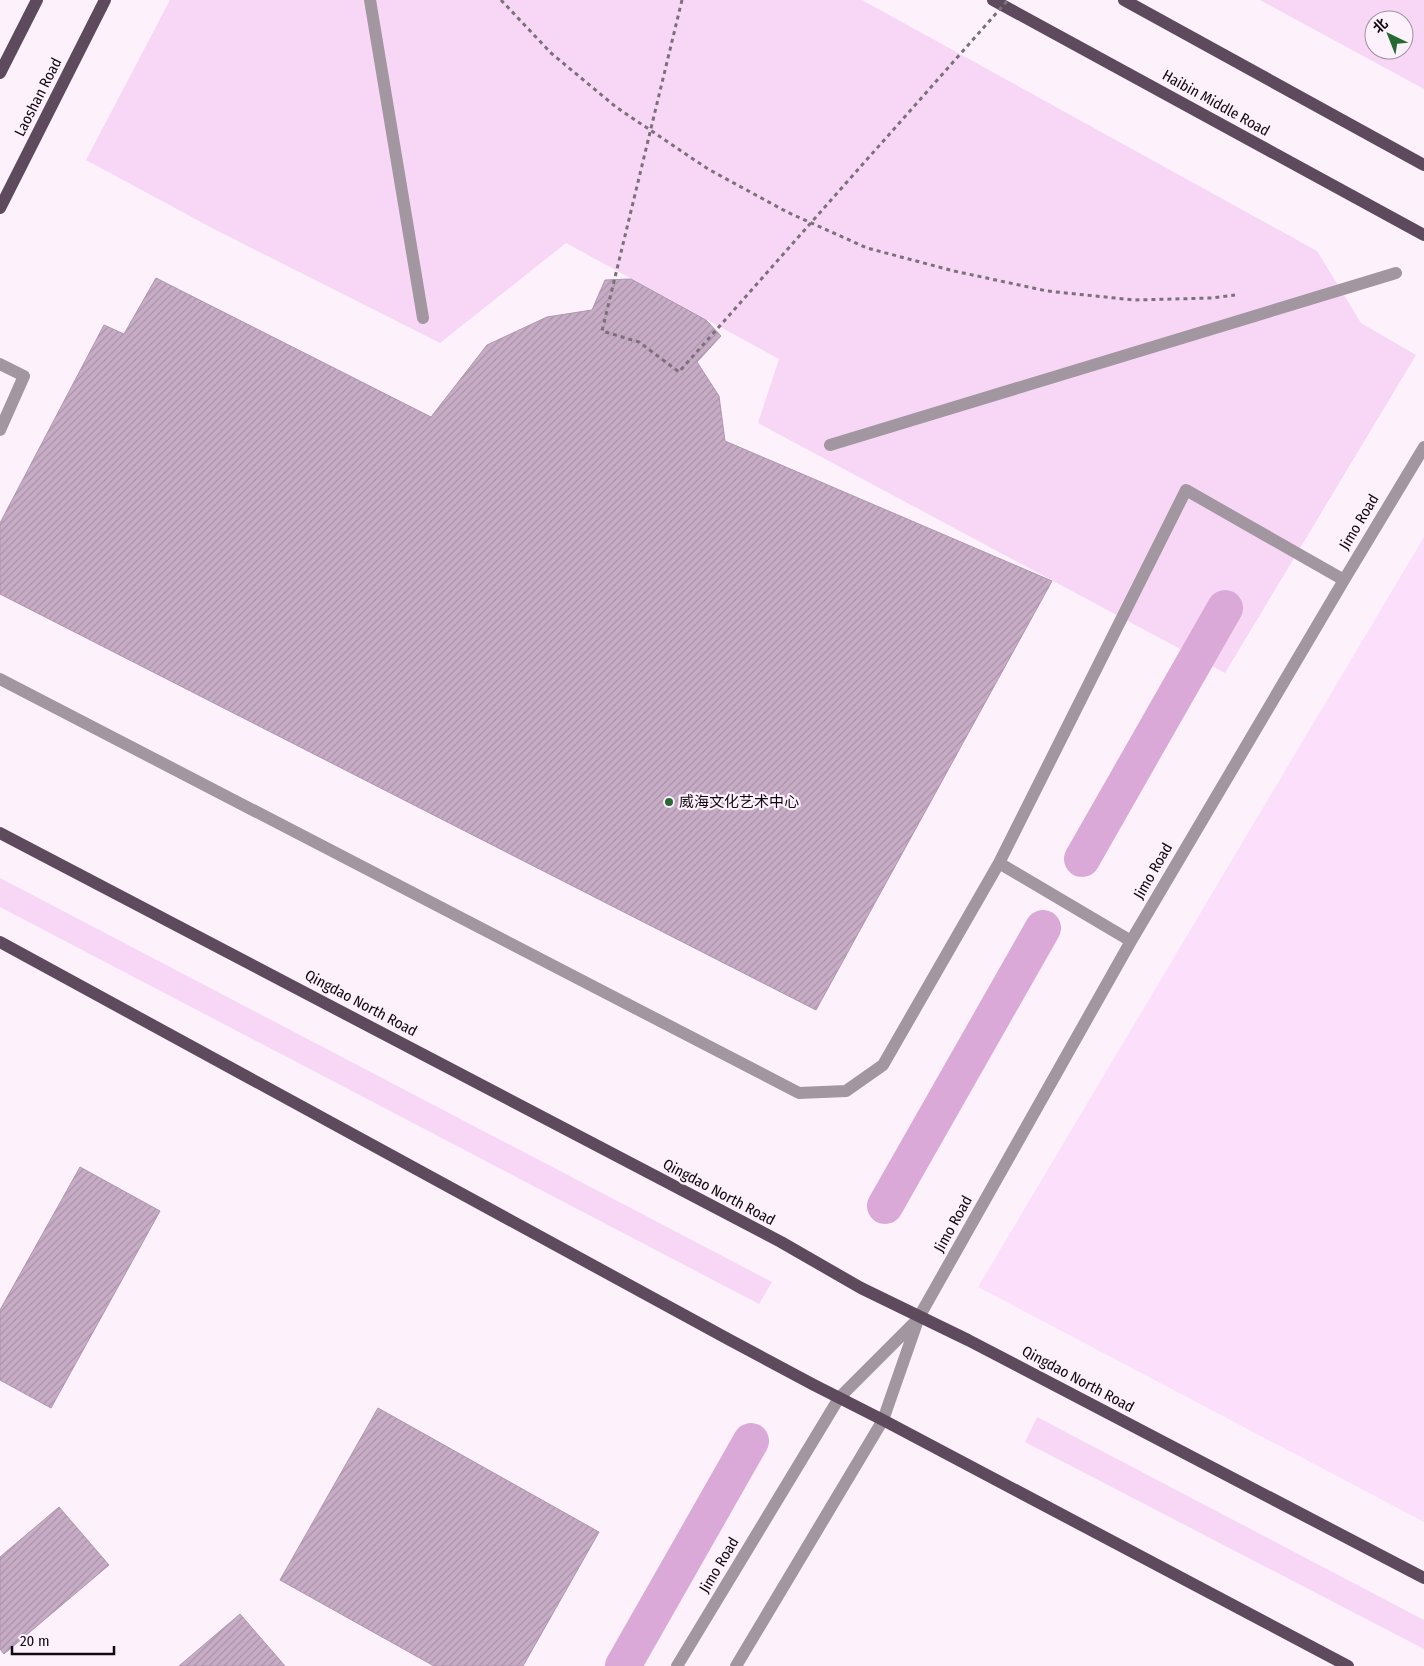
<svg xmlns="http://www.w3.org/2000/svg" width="1424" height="1666" font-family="'Fira Sans Condensed','Noto Sans SC',sans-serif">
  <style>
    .built { fill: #fce0fb }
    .green { fill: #f7d7f5; fill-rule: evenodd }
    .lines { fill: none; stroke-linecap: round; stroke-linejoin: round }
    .canal { stroke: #daa9d8; stroke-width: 36 }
    .building { fill: url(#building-hatch); stroke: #b096af }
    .path { stroke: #7c717b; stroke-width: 3; stroke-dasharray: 4 4; stroke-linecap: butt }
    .minor { stroke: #a296a1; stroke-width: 12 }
    .major { stroke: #5e4a5d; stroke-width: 12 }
    .path-bridge { stroke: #7c717b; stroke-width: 3; stroke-dasharray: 4 4; stroke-linecap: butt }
    .poi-dot { fill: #276933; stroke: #fdf1fc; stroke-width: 2 }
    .labels { text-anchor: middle; stroke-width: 4.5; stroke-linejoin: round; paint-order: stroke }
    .street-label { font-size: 15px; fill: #110811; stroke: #fdf1fc }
    .poi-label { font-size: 15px; fill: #110811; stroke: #fdf1fc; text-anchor: start }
  </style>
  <defs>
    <pattern id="building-hatch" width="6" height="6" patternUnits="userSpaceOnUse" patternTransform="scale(1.25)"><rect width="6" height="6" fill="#c7acc6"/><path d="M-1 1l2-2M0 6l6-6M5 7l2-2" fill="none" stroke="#aa92a9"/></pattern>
  </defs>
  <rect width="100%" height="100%" fill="#fdf1fc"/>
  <path class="built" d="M 1424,537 L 1424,1522 L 978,1287 Z"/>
  <path class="green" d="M 170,0 L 862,0 L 1317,251 L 1361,323 L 1416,355 L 1225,673 L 758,423 L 779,359 L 566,243 L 440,343 L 212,228 L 86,160 Z
    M 1260,0 L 1424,0 L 1424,89 ZM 1374,20 L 1404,20 L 1404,50 L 1374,50 Z
    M 0,878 L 772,1282 L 759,1304 L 0,907 Z
    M 1037,1417 L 1424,1620 L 1424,1649 L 1025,1442 Z"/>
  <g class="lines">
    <path class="canal" d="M 1082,859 L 1225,608
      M 885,1206 L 1043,928
      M 623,1666 L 751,1441"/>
  </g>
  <path class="building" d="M 156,278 L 431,417 L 487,345 L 547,317 L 592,310 L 605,280 L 631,279 L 706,320 L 721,336 L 697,362 L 719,396 L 725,441 L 1052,581 L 816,1010 L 0,594 L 0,523 L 104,325 L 124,334 Z
    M 80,1167 L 160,1211 L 51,1408 L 0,1380 L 0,1310 Z
    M 378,1408 L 599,1532 L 523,1666 L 434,1666 L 280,1580 Z
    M 59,1507 L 109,1565 L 4,1654 L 0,1649 L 0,1557 Z
    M 240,1614 L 285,1666 L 179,1666 Z"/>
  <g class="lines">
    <path class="path" d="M 501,0 L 551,53 L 616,107 L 708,169 L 787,212 L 867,248 L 954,271 L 1047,291 L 1134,300 L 1212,298 L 1235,295"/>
    <path class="minor" d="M 370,0 L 423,318
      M 0,364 L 24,376 L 0,430
      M 830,445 L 1396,273
      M 0,679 L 799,1093 L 846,1091 L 883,1065 L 999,863 L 1186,490 L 1344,580
      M 999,863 L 1131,941
      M 677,1666 L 839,1398 L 916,1321
      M 736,1666 L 883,1420 L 919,1317 L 1131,941 L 1344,580 L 1424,447"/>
    <path class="major" d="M 993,0 L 1424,235
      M 1124,0 L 1424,165
      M 0,73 L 37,0
      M 0,208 L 105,0
      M 0,833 L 781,1242 L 861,1288 L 968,1340 L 1424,1578
      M 0,942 L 728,1339 L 814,1385 L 883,1420 L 1348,1666"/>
    <path class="path-bridge" d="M 682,0 L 602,331 L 639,342 L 679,372 L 1008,0"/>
  </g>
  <circle class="poi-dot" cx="669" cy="802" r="5"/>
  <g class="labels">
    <g class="street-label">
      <text transform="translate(38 97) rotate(-63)" y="5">Laoshan Road</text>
      <text transform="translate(1216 103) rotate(29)" y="5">Haibin Middle Road</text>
      <text transform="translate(1359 522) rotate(-59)" y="5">Jimo Road</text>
      <text transform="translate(1153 871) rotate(-60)" y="5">Jimo Road</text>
      <text transform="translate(361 1003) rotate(28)" y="5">Qingdao North Road</text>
      <text transform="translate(719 1192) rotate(28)" y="5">Qingdao North Road</text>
      <text transform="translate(953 1224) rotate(-61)" y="5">Jimo Road</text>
      <text transform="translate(1078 1379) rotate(28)" y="5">Qingdao North Road</text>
      <text transform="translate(719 1565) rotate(-59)" y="5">Jimo Road</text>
    </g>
    <g class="poi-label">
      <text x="679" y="807">威海文化艺术中心</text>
    </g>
  </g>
  <g transform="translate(1389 35) rotate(317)"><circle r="24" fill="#fdf1fc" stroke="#9f949e"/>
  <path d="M0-4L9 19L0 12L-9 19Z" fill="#276933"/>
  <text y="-8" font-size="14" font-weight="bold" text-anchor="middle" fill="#110811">北</text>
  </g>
  <path d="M12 1646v8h102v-8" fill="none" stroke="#110811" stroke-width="2.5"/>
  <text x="20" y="1646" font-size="15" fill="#110811" stroke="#fdf1fc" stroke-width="4" paint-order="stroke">20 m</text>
</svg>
